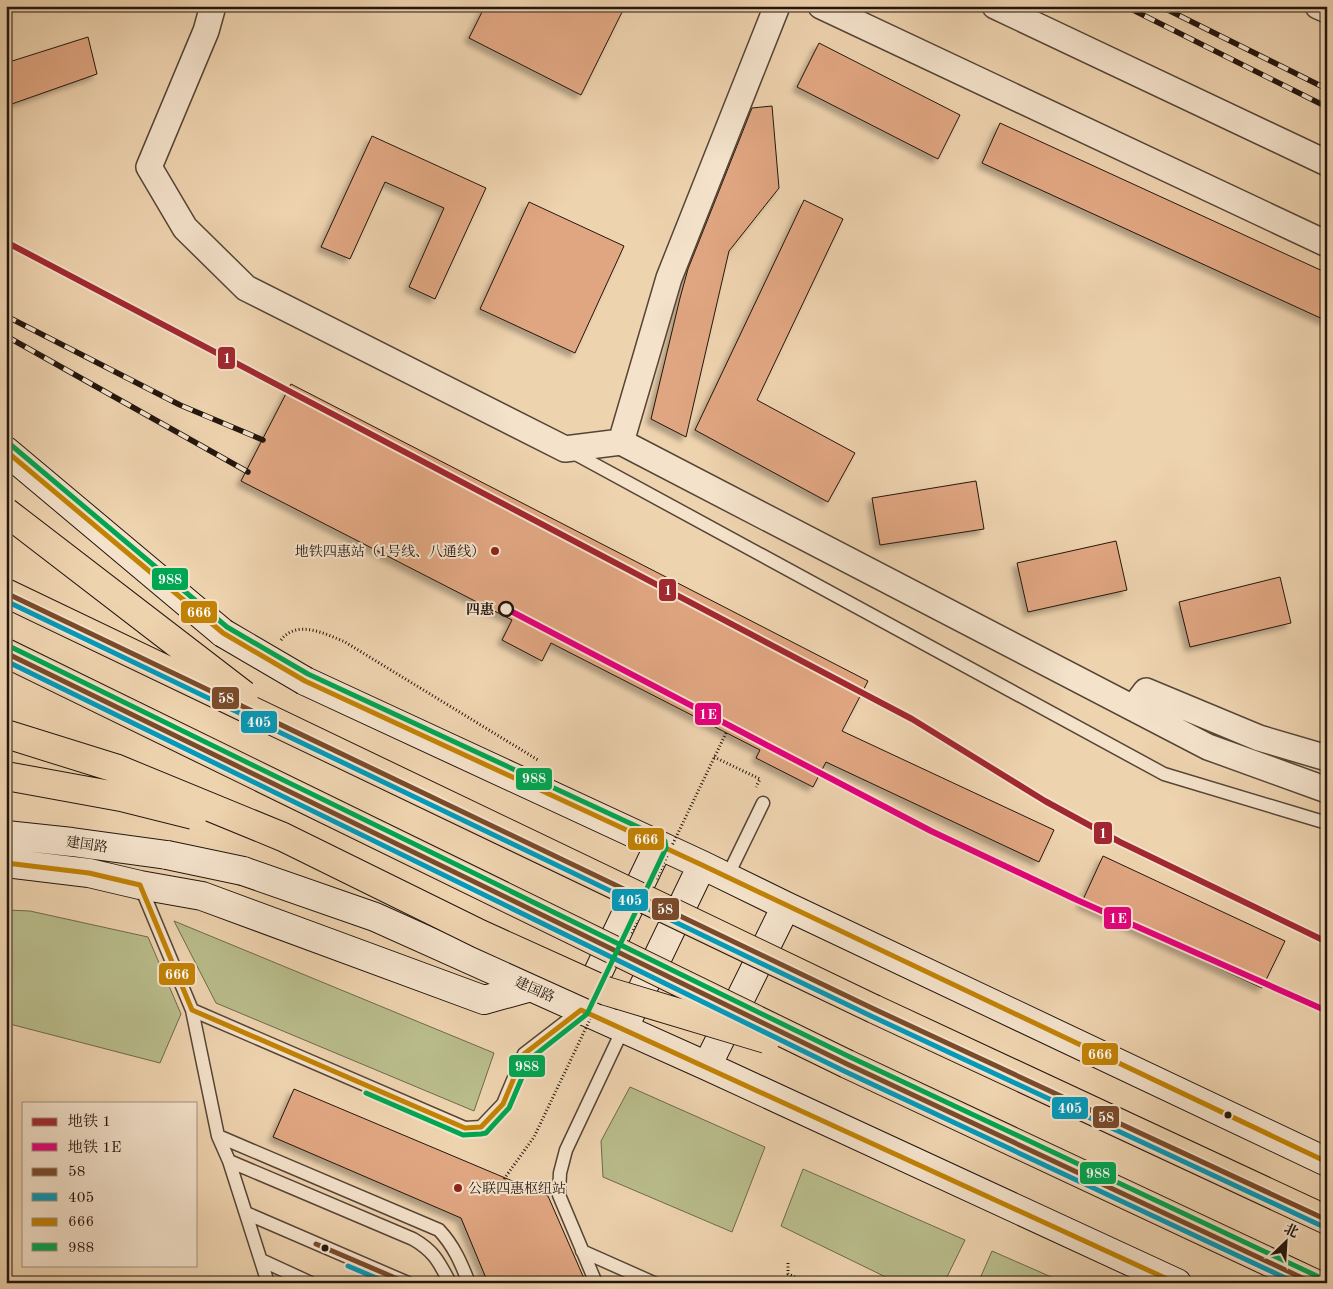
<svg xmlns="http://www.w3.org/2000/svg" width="1333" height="1289" font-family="'Old Standard TT','Noto Serif SC',serif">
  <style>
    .green { fill: #b9bc8b; stroke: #6e694c }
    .building { fill: #e0a681; stroke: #23160e; filter: url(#shadow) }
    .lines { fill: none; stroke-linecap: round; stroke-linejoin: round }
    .lane-casing { stroke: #564536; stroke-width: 15 }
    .street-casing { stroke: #564536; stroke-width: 28 }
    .secondary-casing { stroke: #23160e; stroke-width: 30 }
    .highway-casing { stroke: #23160e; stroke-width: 30 }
    .path { stroke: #23160e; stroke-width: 3; stroke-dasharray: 1 2.5; stroke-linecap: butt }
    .lane { stroke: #f4e2cb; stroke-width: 12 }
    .street { stroke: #f4e2cb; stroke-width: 25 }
    .secondary { stroke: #f4e2cb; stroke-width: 28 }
    .highway { stroke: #eed3af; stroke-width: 28 }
    .rail-casing { stroke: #23160e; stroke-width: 5.5 }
    .rail { stroke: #f4e2cb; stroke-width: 4; stroke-dasharray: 11; stroke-linecap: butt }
    .secondary-bridge-casing { stroke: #23160e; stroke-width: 30; stroke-linecap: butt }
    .highway-bridge-casing { stroke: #23160e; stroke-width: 30; stroke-linecap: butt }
    .path-bridge { stroke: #23160e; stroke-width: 3; stroke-dasharray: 1 2.5; stroke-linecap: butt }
    .secondary-bridge { stroke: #f4e2cb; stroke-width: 28 }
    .highway-bridge { stroke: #eed3af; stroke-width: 28 }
    .bus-1-casing { stroke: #f4e2cb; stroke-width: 9 }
    .bus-2-casing { stroke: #f4e2cb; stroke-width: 9 }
    .bus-3-casing { stroke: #f4e2cb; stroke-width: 9 }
    .bus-4-casing { stroke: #f4e2cb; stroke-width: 9 }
    .bus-1 { stroke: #7a4b2a; stroke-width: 5 }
    .bus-2 { stroke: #049abb; stroke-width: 5 }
    .bus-3 { stroke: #c28204; stroke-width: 5 }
    .bus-4 { stroke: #00a651; stroke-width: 5 }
    .metro-1-casing { stroke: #f4e2cb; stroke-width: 10 }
    .metro-2-casing { stroke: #f4e2cb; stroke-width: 10 }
    .metro-1 { stroke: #a12830; stroke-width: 6 }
    .metro-2 { stroke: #e5007d; stroke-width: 6 }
    .poi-dot { fill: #8f2418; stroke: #f4e2cb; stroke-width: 2 }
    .stop-dot { fill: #f4e2cb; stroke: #23160e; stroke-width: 2.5 }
    .bus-dot { fill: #23160e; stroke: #f4e2cb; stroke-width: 2 }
    .labels { text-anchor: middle; stroke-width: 4; stroke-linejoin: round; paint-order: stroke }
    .poi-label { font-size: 14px; fill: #23160e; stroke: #f4e2cb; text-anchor: end }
    .stop-label { font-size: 14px; font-weight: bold; fill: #23160e; stroke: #f4e2cb; text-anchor: end }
    .street-label { font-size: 14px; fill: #23160e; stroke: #f4e2cb }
    .line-badge { stroke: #f4e2cb; stroke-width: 2 }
    .badge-label { font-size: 14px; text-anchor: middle; font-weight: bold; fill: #fff }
  </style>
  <defs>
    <filter id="shadow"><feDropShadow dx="-4.5" dy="4.5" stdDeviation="2.5" flood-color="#0004"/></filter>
  </defs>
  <rect width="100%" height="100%" fill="#eed3af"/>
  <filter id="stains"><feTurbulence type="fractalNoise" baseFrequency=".004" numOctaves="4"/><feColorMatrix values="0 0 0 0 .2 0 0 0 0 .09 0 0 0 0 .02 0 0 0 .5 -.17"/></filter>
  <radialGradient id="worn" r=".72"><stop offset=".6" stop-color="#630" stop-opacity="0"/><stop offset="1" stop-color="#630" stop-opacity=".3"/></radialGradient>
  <path class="green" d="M 6,910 L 30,911 L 148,937 L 181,1014 L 160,1063 L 6,1023 Z
    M 174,921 L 494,1053 L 474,1111 L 216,1003 Z
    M 630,1087 L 765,1147 L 732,1232 L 603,1177 L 601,1141 Z
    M 803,1169 L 965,1240 L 944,1283 L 898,1283 L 781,1226 Z
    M 992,1251 L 1056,1279 L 1055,1283 L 978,1283 Z"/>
  <path class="building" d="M 485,6 L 625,6 L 581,95 L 469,38 Z
    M 88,37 L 97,74 L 6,106 L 6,63 Z
    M 819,43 L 960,115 L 938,159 L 797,87 Z
    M 772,106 L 779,188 L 729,251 L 686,437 L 651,419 L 680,298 L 688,269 L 752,108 Z
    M 1000,123 L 1327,273 L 1327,321 L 982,163 Z
    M 372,136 L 486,188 L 435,299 L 409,287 L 444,208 L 385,182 L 350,259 L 321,247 Z
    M 804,200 L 843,219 L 757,400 L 855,453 L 828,502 L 695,430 Z
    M 529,202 L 624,246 L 575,353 L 480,309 Z
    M 291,384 L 868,681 L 842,731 L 1054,830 L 1039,862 L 826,762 L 813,787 L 756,758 L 760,750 L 551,643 L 542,661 L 502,640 L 512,620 L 241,481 Z
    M 976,481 L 984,529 L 880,545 L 872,498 Z
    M 1116,541 L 1127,590 L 1028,612 L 1017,563 Z
    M 1280,577 L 1291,623 L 1190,647 L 1179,602 Z
    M 1103,856 L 1285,941 L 1262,988 L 1081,904 Z
    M 294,1089 L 548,1196 L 586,1283 L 488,1283 L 461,1218 L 273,1137 Z"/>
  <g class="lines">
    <g class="lane-casing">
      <path id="lane" d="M 570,451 L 1164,774 L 1327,823
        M 727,877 L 763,803
        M 140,885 L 192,1010 L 465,1128 L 481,1127 L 503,1104 L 524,1054 L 581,1010
        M 192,1010 L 218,1136 L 229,1161 L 268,1283
        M 218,1136 L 439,1230 C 454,1246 461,1263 469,1283
        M 229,1161 L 413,1239 C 434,1251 439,1262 450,1283
        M 246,1213 L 408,1283
        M 582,1251 L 654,1283
        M 261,1260 L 311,1283
        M 596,1283 L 559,1195 L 560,1173 L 566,1150 L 623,1029"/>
    </g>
    <g class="street-casing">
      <path id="street" d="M 213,6 L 206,31 L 149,167 L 185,228 L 246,288 L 565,449 L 621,442 L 1208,747 L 1327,790
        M 821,6 L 1327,244
        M 995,6 L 1327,163
        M 1318,6 L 1327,10
        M 621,442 L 669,278 L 777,6
        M 1133,708 L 1146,691 L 1259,738 L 1327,758"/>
    </g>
    <g class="secondary-casing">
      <path id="secondary" d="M 6,451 L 223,633
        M 305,681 L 702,865 L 786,906 L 1327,1162
        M 6,835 L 72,842 L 167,855
        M 6,863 L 89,873 L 140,885 L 202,896 L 484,1000 L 531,987
        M 243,871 L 375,917 L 707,1066 L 1177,1283
        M 582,1006 L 659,845
        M 627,1021 L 702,865
        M 707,1066 L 786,906"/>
    </g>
    <g class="highway-casing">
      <path id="highway" d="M 874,1009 L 1327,1220
        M 847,1064 L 1314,1283"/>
    </g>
    <path class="path" d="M 281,640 C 297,619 326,634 345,642 L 538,760
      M 714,757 L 760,779 L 756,787
      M 788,1263 L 788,1274 L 809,1283"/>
    <use href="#lane" class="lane"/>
    <use href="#street" class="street"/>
    <use href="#secondary" class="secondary"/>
    <use href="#highway" class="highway"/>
    <g class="rail-casing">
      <path id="rail" d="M 1125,6 L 1327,107
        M 1160,6 L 1327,89
        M 6,316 L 180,405 L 263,440
        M 6,336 L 248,472"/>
    </g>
    <use href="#rail" class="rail"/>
    <g class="secondary-bridge-casing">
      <path id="secondary-bridge" d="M 223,633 L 305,681
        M 167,855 L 243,871"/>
    </g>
    <g class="highway-bridge-casing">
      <path id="highway-bridge" d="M 6,512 L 244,695
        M 6,593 L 874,1009
        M 6,653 L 847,1064
        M 6,734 L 115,768 L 283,837 L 480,934 L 606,991 L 766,1039
        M 6,776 L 121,797 L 193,815"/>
    </g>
    <path class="path-bridge" d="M 656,879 L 726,733
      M 631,933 L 637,920
      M 504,1179 L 534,1137 L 594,1011"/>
    <use href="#secondary-bridge" class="secondary-bridge"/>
    <use href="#highway-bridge" class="highway-bridge"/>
    <g class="bus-1-casing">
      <path id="bus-1" d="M 6,593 L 874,1009 L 1327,1220
        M 6,653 L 847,1064 L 1313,1283
        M 316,1244 L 407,1283"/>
    </g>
    <g class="bus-2-casing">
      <path id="bus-2" d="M 6,601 L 871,1016 L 1324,1227
        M 6,661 L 844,1071 L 1296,1283
        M 348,1266 L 388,1283"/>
    </g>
    <g class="bus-3-casing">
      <path id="bus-3" d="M 6,451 L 223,633 L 305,681 L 702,865 L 1327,1162
        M 6,863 L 89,873 L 140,885 L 192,1010 L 465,1128 L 481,1127 L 503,1104 L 524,1054 L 581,1010 L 1176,1283"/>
    </g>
    <g class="bus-4-casing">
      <path id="bus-4" d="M 11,445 L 227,627 L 308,674 L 662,838 L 665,841 L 666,848 L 587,1014 L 530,1059 L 509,1108 L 486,1133 L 481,1134 L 463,1135 L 366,1093
        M 9,646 L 850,1057 L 1317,1276"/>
    </g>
    <use href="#bus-1" class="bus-1"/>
    <use href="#bus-2" class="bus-2"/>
    <use href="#bus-3" class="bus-3"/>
    <use href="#bus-4" class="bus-4"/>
    <g class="metro-1-casing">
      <path id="metro-1" d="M 6,242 L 912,719 L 1045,801 L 1120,842 L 1327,942"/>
    </g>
    <g class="metro-2-casing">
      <path id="metro-2" d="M 505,608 L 931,831 L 1077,900 L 1327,1011"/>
    </g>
    <use href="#metro-1" class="metro-1"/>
    <use href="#metro-2" class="metro-2"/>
  </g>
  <g class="poi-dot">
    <circle cx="495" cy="551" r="5"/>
    <circle cx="458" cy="1188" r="5"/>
  </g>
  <circle class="stop-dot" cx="506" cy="609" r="7"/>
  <g class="bus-dot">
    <circle cx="1228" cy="1115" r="4.5"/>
    <circle cx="325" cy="1248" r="4.5"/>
  </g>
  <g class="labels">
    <g class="poi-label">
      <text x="485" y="556">地铁四惠站（1号线、八通线）</text>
      <text x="468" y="1193" text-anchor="start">公联四惠枢纽站</text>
    </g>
    <g class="stop-label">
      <text x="494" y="614">四惠</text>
    </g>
    <g class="street-label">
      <text transform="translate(87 844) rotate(8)" y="5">建国路</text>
      <text transform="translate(535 989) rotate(24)" y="5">建国路</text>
    </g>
  </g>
  <g class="line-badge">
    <rect x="217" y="346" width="19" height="24" rx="5" fill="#a12830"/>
    <rect x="151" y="567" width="38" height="24" rx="5" fill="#00a651"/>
    <rect x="658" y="578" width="19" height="24" rx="5" fill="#a12830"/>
    <rect x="180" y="600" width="38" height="24" rx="5" fill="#c28204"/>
    <rect x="211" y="686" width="29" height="24" rx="5" fill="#7a4b2a"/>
    <rect x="694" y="702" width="28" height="24" rx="5" fill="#e5007d"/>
    <rect x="240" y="710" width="38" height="24" rx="5" fill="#049abb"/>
    <rect x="515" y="767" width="38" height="24" rx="5" fill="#00a651"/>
    <rect x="1093" y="821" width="20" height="24" rx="5" fill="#a12830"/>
    <rect x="627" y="827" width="38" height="24" rx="5" fill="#c28204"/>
    <rect x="611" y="888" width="38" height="24" rx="5" fill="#049abb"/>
    <rect x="651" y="897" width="29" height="24" rx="5" fill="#7a4b2a"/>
    <rect x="1103" y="906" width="29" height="24" rx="5" fill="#e5007d"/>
    <rect x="158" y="962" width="38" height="24" rx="5" fill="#c28204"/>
    <rect x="1081" y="1042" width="38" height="24" rx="5" fill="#c28204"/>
    <rect x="508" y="1054" width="38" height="24" rx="5" fill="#00a651"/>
    <rect x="1051" y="1096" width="38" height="24" rx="5" fill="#049abb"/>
    <rect x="1092" y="1105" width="28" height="24" rx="5" fill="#7a4b2a"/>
    <rect x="1079" y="1161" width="38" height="24" rx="5" fill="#00a651"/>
  </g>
  <g class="badge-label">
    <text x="227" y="363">1</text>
    <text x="170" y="584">988</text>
    <text x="668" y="595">1</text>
    <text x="199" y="617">666</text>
    <text x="226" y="703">58</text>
    <text x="708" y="719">1E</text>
    <text x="259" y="727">405</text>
    <text x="534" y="783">988</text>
    <text x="1103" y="838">1</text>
    <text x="646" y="844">666</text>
    <text x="630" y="905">405</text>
    <text x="665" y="914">58</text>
    <text x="1118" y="923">1E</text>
    <text x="177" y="979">666</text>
    <text x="1100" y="1059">666</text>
    <text x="527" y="1071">988</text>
    <text x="1070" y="1113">405</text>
    <text x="1106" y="1122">58</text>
    <text x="1098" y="1178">988</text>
  </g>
  <rect width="1333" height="1289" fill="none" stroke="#eed3af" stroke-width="25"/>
  <rect x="8" y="8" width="1318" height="1274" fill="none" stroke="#23160e" stroke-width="2.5"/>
  <rect x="12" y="12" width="1308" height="1264" fill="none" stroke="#23160e"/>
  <rect x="22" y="1102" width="175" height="165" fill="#f4e2cb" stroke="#a0907f"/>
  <rect x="32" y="1118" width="25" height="8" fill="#a12830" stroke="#a0907f"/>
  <text x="68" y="1126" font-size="15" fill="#23160e">地铁 1</text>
  <rect x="32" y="1143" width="25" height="8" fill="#e5007d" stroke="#a0907f"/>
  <text x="68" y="1152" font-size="15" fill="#23160e">地铁 1E</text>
  <rect x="32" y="1168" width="25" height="8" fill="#7a4b2a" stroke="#a0907f"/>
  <text x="68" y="1176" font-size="15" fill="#23160e">58</text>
  <rect x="32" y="1193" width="25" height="8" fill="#049abb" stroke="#a0907f"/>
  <text x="68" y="1202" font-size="15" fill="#23160e">405</text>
  <rect x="32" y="1218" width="25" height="8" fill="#c28204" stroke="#a0907f"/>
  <text x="68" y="1226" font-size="15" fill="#23160e">666</text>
  <rect x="32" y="1243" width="25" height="8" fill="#00a651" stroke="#a0907f"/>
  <text x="68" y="1252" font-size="15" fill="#23160e">988</text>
  <g transform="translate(1286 1242) rotate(25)" stroke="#f4e2cb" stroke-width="4" paint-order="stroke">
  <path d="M0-4L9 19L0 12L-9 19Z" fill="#23160e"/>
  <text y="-8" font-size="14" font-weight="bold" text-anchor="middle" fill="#23160e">北</text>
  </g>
  <rect width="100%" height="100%" filter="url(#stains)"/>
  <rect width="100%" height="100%" fill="url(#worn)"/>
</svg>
